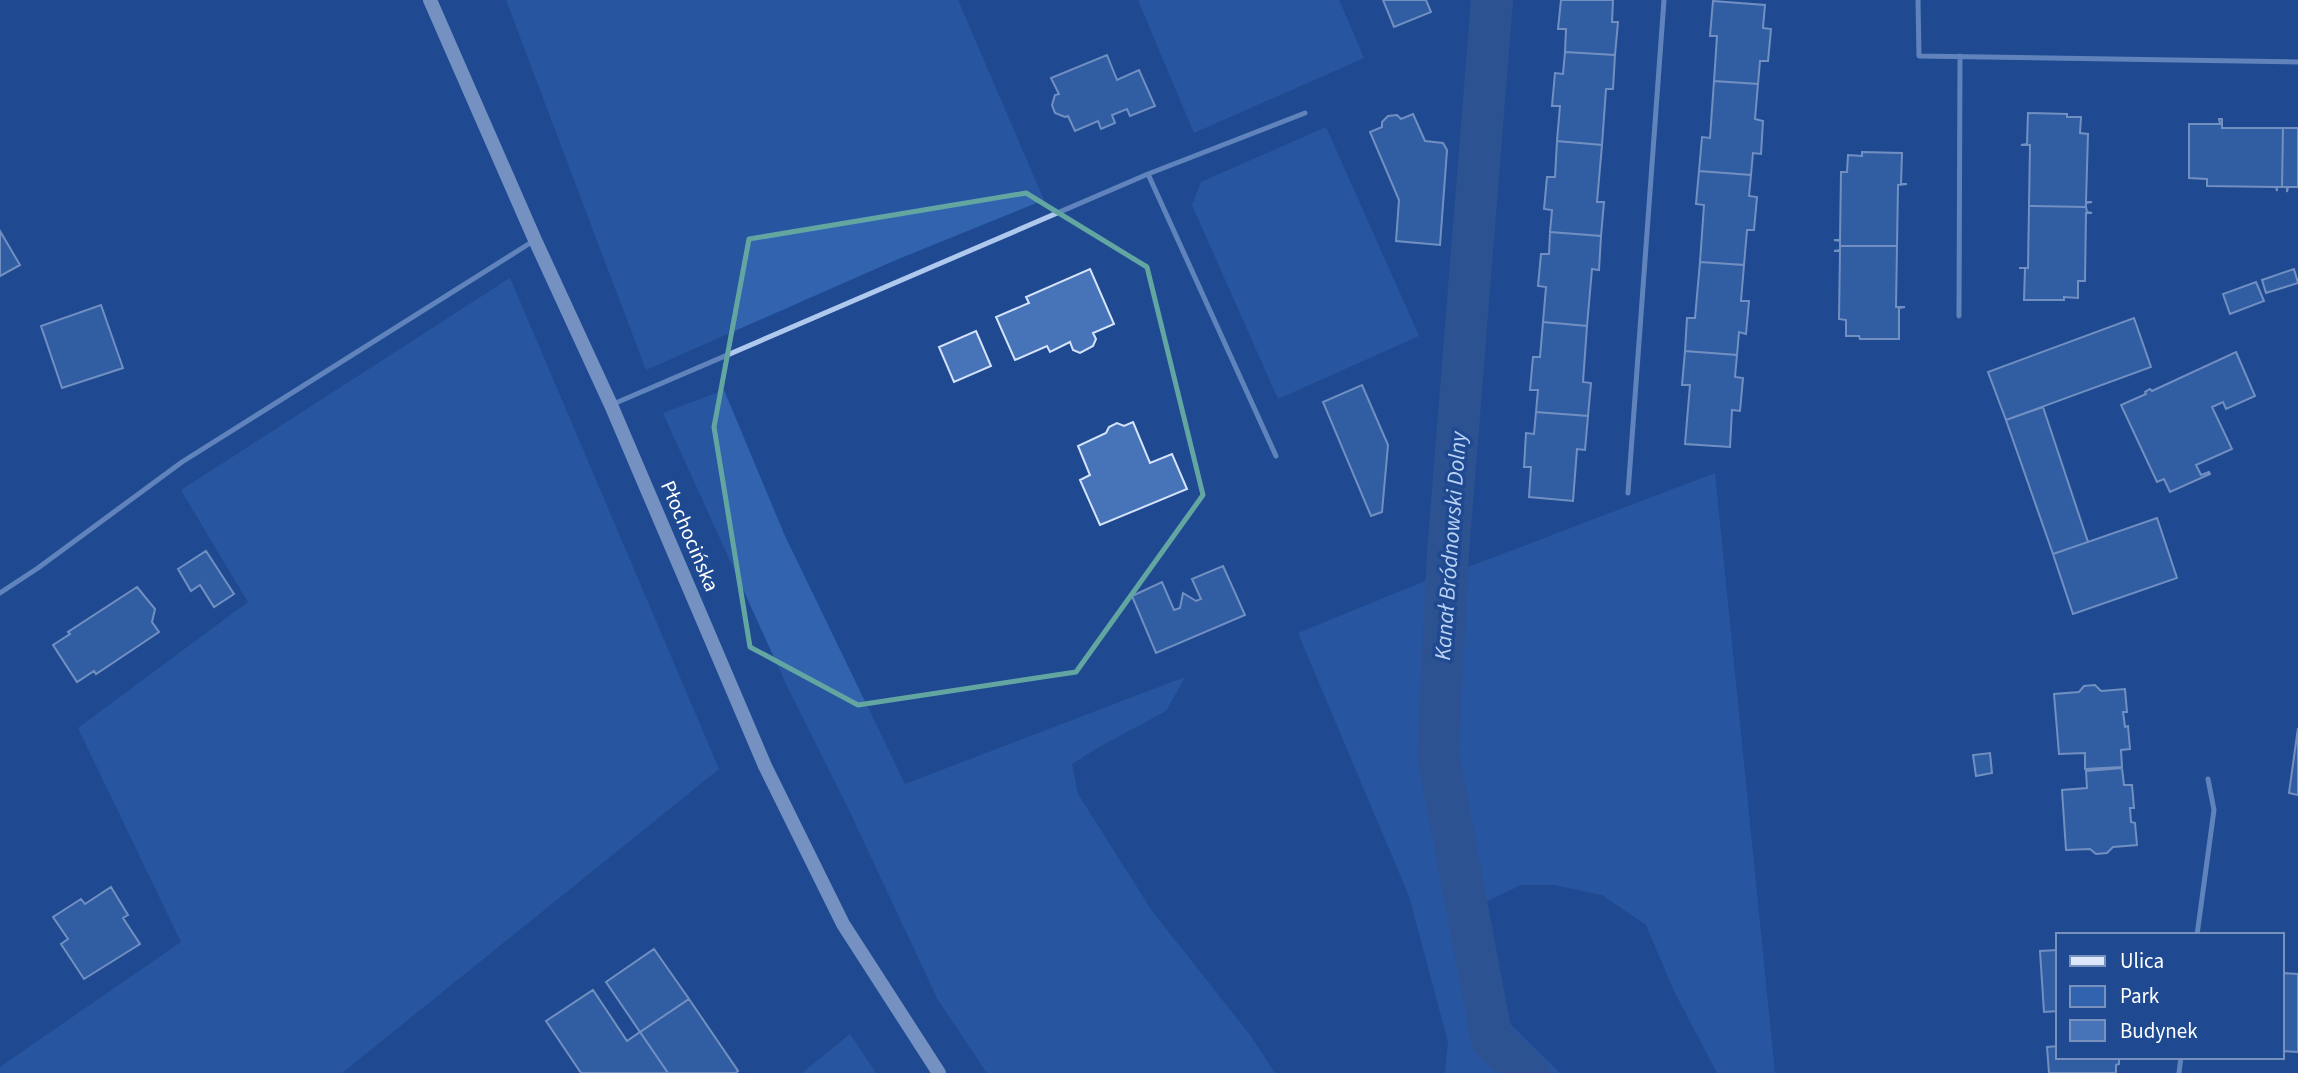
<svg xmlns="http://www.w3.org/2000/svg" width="2298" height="1073" font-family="'Source Sans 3',sans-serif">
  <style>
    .green { fill: #3263af }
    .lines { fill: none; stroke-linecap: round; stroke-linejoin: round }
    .canal { stroke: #3d5b90; stroke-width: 42 }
    .building { fill: #4773b9; stroke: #d5e3fa; stroke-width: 2 }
    .service { stroke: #afc8ed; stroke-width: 5 }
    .secondary { stroke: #dce7fa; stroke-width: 14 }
    .marked { fill: none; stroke: #63a6a1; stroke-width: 5; stroke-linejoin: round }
    .labels { text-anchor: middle; stroke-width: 7; stroke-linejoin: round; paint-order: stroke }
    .street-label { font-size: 21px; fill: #fff; stroke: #1f4a91 }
    .water-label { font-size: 23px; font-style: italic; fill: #bbd2f4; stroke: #1f4a91 }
  </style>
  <rect width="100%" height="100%" fill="#1f4a91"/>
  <path class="green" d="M 506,0 L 958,0 L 1044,200 L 896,260 L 646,370 Z
    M 1138,0 L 1339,0 L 1364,58 L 1194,133 Z
    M 1482,0 L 1501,0 L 1455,572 L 1715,473 L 1775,1073 L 1717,1073 L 1674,991 L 1646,925 L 1602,895 L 1554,885 L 1521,885 L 1481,904 L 1507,1021 L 1560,1073 L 1445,1073 L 1448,1042 L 1409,896 L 1298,633 L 1435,577 Z
    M 1326,127 L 1419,336 L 1278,399 L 1192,205 L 1201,182 Z
    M 510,278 L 719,769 L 342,1073 L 0,1073 L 0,1067 L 181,942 L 78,728 L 248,602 L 181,490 Z
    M 724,390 L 785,536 L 905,784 L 1185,677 L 1166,711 L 1099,747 L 1072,764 L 1078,794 L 1152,911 L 1250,1035 L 1275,1073 L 987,1073 L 938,1000 L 848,808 L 786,684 L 663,413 Z
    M 850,1034 L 876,1073 L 802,1073 Z"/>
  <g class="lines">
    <path class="canal" d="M 1492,0 L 1448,553 L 1438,754 L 1492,1040 L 1528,1073"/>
  </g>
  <path class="building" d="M 1383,0 L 1426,0 L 1431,12 L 1394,27 Z
    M 1561,0 L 1613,0 L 1612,22 L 1618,22 L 1615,55 L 1565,52 L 1566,29 L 1558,29 Z
    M 1713,1 L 1765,5 L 1763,28 L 1771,29 L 1768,61 L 1760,61 L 1758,84 L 1714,81 L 1717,36 L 1710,36 Z
    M 1565,52 L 1615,55 L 1613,89 L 1606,89 L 1602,145 L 1557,141 L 1560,106 L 1552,106 L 1555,73 L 1563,74 Z
    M 1107,55 L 1117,80 L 1139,70 L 1155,106 L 1130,116 L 1127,109 L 1112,115 L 1115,123 L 1101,129 L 1098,121 L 1075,131 L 1068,116 L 1065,117 L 1055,113 L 1052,105 L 1055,95 L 1059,94 L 1051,78 Z
    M 1714,81 L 1758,84 L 1755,119 L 1763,121 L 1761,154 L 1753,153 L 1751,175 L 1699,171 L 1702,137 L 1710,138 Z
    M 2028,113 L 2067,114 L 2067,117 L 2081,117 L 2080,133 L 2088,134 L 2086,202 L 2092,202 L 2086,203 L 2086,207 L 2029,206 L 2030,145 L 2021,145 L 2027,144 Z
    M 1413,114 L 1425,141 L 1443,143 L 1447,150 L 1440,245 L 1396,241 L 1399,200 L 1370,132 L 1382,127 L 1382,122 L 1388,116 L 1397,115 L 1401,119 Z
    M 2219,119 L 2222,119 L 2222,128 L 2283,128 L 2282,187 L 2277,187 L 2277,191 L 2276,187 L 2207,186 L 2207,179 L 2189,178 L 2189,124 L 2220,124 Z
    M 2283,128 L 2298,128 L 2298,187 L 2288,187 L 2287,192 L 2287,187 L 2282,187 Z
    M 1557,141 L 1602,145 L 1597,202 L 1604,202 L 1601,236 L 1550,232 L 1552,210 L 1544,209 L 1547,177 L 1555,177 Z
    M 1862,152 L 1902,153 L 1901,184 L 1907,184 L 1898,185 L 1897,246 L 1840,246 L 1840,241 L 1834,240 L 1840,240 L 1841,172 L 1847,172 L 1848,155 L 1862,156 Z
    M 1699,171 L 1751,175 L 1749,196 L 1757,197 L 1754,230 L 1747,230 L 1744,265 L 1700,262 L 1704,205 L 1696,204 Z
    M 2029,206 L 2086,207 L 2087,212 L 2092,213 L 2086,213 L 2085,281 L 2078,281 L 2078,298 L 2064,297 L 2064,300 L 2024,300 L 2025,268 L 2019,268 L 2028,268 Z
    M 0,231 L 20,265 L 0,276 Z
    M 1550,232 L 1601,236 L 1599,270 L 1592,269 L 1587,326 L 1543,322 L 1546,287 L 1538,286 L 1541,254 L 1549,254 Z
    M 1840,246 L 1897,246 L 1896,307 L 1905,307 L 1899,308 L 1899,339 L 1860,339 L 1859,336 L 1846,336 L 1846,320 L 1839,319 L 1840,251 L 1834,251 L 1840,250 Z
    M 1700,262 L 1744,265 L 1741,301 L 1749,301 L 1746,334 L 1739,332 L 1737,355 L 1685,351 L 1687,318 L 1695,318 Z
    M 1090,269 L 1114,324 L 1093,333 L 1096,339 L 1093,346 L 1080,353 L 1073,350 L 1070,342 L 1050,352 L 1047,346 L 1015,360 L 996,317 L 1029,303 L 1026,297 Z
    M 2294,269 L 2298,283 L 2266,293 L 2262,280 Z
    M 2256,282 L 2264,301 L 2230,314 L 2223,294 Z
    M 101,305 L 123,368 L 62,388 L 41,326 Z
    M 2134,318 L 2151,367 L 2006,420 L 1988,372 Z
    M 1543,322 L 1587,326 L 1583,382 L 1591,383 L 1588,416 L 1536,412 L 1538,390 L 1530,390 L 1533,357 L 1540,357 Z
    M 976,331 L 991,366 L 954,382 L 939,347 Z
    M 1685,351 L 1737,355 L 1735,377 L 1743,378 L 1740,411 L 1732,410 L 1730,447 L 1685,444 L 1690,385 L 1682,385 Z
    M 2236,352 L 2255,396 L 2226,409 L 2223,402 L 2212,407 L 2232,449 L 2196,465 L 2201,475 L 2209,472 L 2210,474 L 2170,492 L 2164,479 L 2157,482 L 2121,405 L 2146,394 L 2145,392 L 2150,389 L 2152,391 Z
    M 1362,385 L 1388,445 L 1382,512 L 1371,516 L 1323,402 Z
    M 2043,407 L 2088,542 L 2053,554 L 2006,420 Z
    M 1536,412 L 1588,416 L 1585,450 L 1577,449 L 1573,501 L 1529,497 L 1531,467 L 1524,467 L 1526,433 L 1534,434 Z
    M 1133,422 L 1150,463 L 1172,454 L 1187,489 L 1100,525 L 1080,480 L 1090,475 L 1078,446 L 1106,433 L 1109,427 L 1117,423 L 1124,426 Z
    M 2157,518 L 2177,578 L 2073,614 L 2053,554 Z
    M 206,551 L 234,594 L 214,607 L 200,585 L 191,591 L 178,569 Z
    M 1223,566 L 1245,615 L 1156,653 L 1132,596 L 1162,582 L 1174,610 L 1180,608 L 1183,593 L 1196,601 L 1201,599 L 1192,579 Z
    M 137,587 L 155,609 L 152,622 L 159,632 L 96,674 L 94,671 L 77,682 L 53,645 L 70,634 L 68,632 Z
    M 2095,685 L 2101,691 L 2125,689 L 2127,712 L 2123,712 L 2125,727 L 2128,726 L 2130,749 L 2121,750 L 2122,767 L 2085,769 L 2085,753 L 2059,754 L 2054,694 L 2079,692 L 2084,686 Z
    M 2298,728 L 2298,795 L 2289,793 Z
    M 1990,753 L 1992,773 L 1976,776 L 1973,755 Z
    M 2122,768 L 2124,785 L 2132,785 L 2134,808 L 2130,808 L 2131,822 L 2135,823 L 2137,845 L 2113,847 L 2107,853 L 2096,854 L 2090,849 L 2066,850 L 2062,790 L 2087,788 L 2086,771 Z
    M 111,887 L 128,915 L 123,918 L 140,944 L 84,979 L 61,944 L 68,939 L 53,917 L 81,899 L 85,904 Z
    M 654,949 L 689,999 L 640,1032 L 606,982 Z
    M 2058,950 L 2058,1011 L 2044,1012 L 2040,951 Z
    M 2282,973 L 2298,974 L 2298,1052 L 2282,1051 Z
    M 593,990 L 627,1041 L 640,1032 L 668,1073 L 581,1073 L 546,1021 Z
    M 689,999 L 738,1071 L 736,1073 L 668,1073 L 640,1032 Z
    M 2058,1046 L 2058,1057 L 2119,1057 L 2119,1064 L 2116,1065 L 2116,1073 L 2049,1073 L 2047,1047 Z"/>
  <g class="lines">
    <path class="service" d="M 1918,0 L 1919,56 L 2298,62
      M 1148,174 L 1276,456
      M 1959,316 L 1960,56
      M 611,405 L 1148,174 L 1305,113
      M 1628,493 L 1664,0
      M 0,593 L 38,568 L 182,462 L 535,240
      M 2197,935 L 2214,810 L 2208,779
      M 2179,1073 L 2181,1057"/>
    <path class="secondary" d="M 430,0 L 535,240 L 611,405 L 765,766 L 843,924 L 939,1073"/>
  </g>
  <path d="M0 0H2298V1073H0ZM 1026,193 L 1147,267 L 1203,495 L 1076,672 L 858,705 L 750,647 L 714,427 L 749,239 Z" fill="#1f4a91" fill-opacity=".55" fill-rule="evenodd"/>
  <path class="marked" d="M 1026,193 L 1147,267 L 1203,495 L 1076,672 L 858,705 L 750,647 L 714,427 L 749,239 Z"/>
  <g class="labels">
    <g class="street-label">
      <text transform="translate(690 536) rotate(67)" y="7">Płochocińska</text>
    </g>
    <g class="water-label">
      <text transform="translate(1450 546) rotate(-86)" y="8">Kanał Bródnowski Dolny</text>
    </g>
  </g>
  <rect x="2056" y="933" width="228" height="126" fill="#1f4a91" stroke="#7992bd" stroke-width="2"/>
  <rect x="2070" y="956" width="35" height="10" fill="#dce7fa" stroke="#7992bd" stroke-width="2"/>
  <text x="2120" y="968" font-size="21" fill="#ffffff">Ulica</text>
  <rect x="2070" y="986" width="35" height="21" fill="#3263af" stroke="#7992bd" stroke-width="2"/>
  <text x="2120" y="1003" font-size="21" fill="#ffffff">Park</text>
  <rect x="2070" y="1020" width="35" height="21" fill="#4773b9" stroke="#7992bd" stroke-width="2"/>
  <text x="2120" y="1038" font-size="21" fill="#ffffff">Budynek</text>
</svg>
